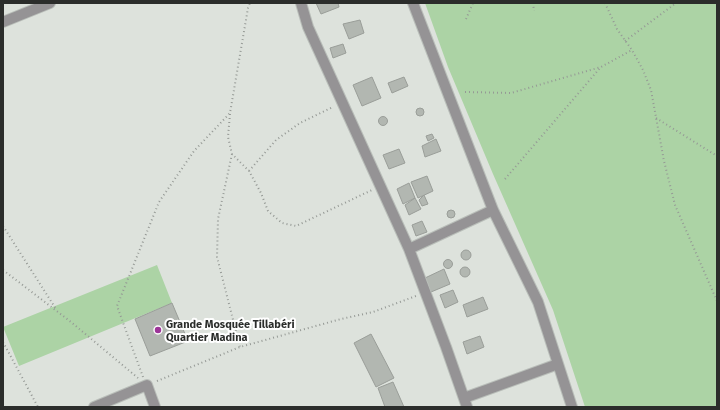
<svg xmlns="http://www.w3.org/2000/svg" width="720" height="410" font-family="'Fira Sans',sans-serif">
  <style>
    .green { fill: #acd3a5 }
    .building { fill: #b2b7b1; stroke: #9a9e99 }
    .lines { fill: none; stroke-linecap: round; stroke-linejoin: round }
    .minor-casing { stroke: #b9beb9; stroke-width: 12 }
    .path { stroke: #959995; stroke-width: 2; stroke-dasharray: 1 3; stroke-linecap: butt }
    .minor { stroke: #959395; stroke-width: 10 }
    .poi-dot { fill: #9d3599; stroke: #fff; stroke-width: 1.5 }
    .labels { text-anchor: middle; stroke-width: 4; stroke-linejoin: round; paint-order: stroke }
    .poi-label { font-size: 11px; font-weight: bold; fill: #2b2d2b; stroke: #fff; text-anchor: start }
  </style>
  <rect width="100%" height="100%" fill="#dde2dc"/>
  <path class="green" d="M 425,3 L 717,3 L 717,407 L 585,407 L 553,310 L 493,174 L 448,67 Z
    M 157,265 L 172,303 L 19,366 L 3,327 Z"/>
  <path class="building" d="M 316,3 L 338,3 L 339,7 L 321,14 Z
    M 360,20 L 364,33 L 349,39 L 343,24 Z
    M 343,44 L 346,53 L 333,58 L 330,48 Z
    M 372,77 L 381,98 L 362,106 L 353,85 Z
    M 404,77 L 408,86 L 392,93 L 388,83 Z
    M416 112a4 4 0 1 1 8 0a4 4 0 1 1-8 0Z
    M378.5 121a4.5 4.5 0 1 1 9 0a4.5 4.5 0 1 1-9 0Z
    M 432,134 L 434,138 L 428,141 L 426,136 Z
    M 436,139 L 441,151 L 425,157 L 422,146 Z
    M 399,149 L 405,163 L 389,169 L 383,155 Z
    M 427,176 L 433,191 L 418,198 L 411,182 Z
    M 409,183 L 415,198 L 403,204 L 397,189 Z
    M 424,195 L 428,204 L 422,206 L 419,200 Z
    M 415,198 L 421,209 L 409,215 L 405,205 Z
    M447 214a4 4 0 1 1 8 0a4 4 0 1 1-8 0Z
    M 422,221 L 427,232 L 416,236 L 412,225 Z
    M461 255a5 5 0 1 1 10 0a5 5 0 1 1-10 0Z
    M443.5 264a4.5 4.5 0 1 1 9 0a4.5 4.5 0 1 1-9 0Z
    M460 272a5 5 0 1 1 10 0a5 5 0 1 1-10 0Z
    M 444,269 L 450,284 L 431,292 L 425,278 Z
    M 453,290 L 458,302 L 445,308 L 440,295 Z
    M 483,297 L 488,309 L 467,317 L 463,305 Z
    M 172,303 L 188,341 L 150,356 L 135,319 Z
    M 371,334 L 394,378 L 376,387 L 354,343 Z
    M 480,336 L 484,347 L 467,354 L 463,342 Z
    M 393,382 L 404,407 L 385,407 L 378,388 Z"/>
  <g class="lines">
    <g class="minor-casing">
      <path id="minor" d="M 301,3 L 308,27 L 409,249 L 446,347 L 467,407
        M 413,3 L 493,210 L 538,302 L 572,407
        M 3,22 L 50,3
        M 409,249 L 493,210
        M 464,398 L 558,364
        M 94,407 L 147,385 L 155,407"/>
    </g>
    <path class="path" d="M 533,3 L 534,11
      M 605,3 L 617,29 L 632,50 L 643,70 L 651,90 L 664,161 L 675,205 L 717,301
      M 466,19 L 473,3
      M 625,41 L 676,3
      M 465,92 L 511,93 L 601,67 L 632,50
      M 230,114 L 228,137 L 232,154 L 249,171 L 261,193 L 268,211 L 282,223 L 296,226 L 372,190
      M 656,118 L 717,156
      M 232,154 L 218,219 L 217,257 L 240,347
      M 249,171 L 276,140 L 300,123 L 333,107
      M 505,179 L 600,68
      M 3,226 L 56,309
      M 3,270 L 71,322 L 138,378
      M 3,342 L 38,407
      M 143,377 L 117,306 L 159,202 L 194,151 L 230,113 L 248,8 L 250,3
      M 157,381 L 240,347 L 341,319 L 373,312 L 416,296"/>
    <use href="#minor" class="minor"/>
  </g>
  <circle class="poi-dot" cx="158" cy="330" r="4"/>
  <g class="labels">
    <g class="poi-label">
      <text x="166" y="328">Grande Mosquée Tillabéri<tspan x="166" dy="13">Quartier Madina</tspan></text>
    </g>
  </g>
  <rect width="720" height="410" fill="none" stroke="#2b2d2b" stroke-width="8"/>
</svg>
